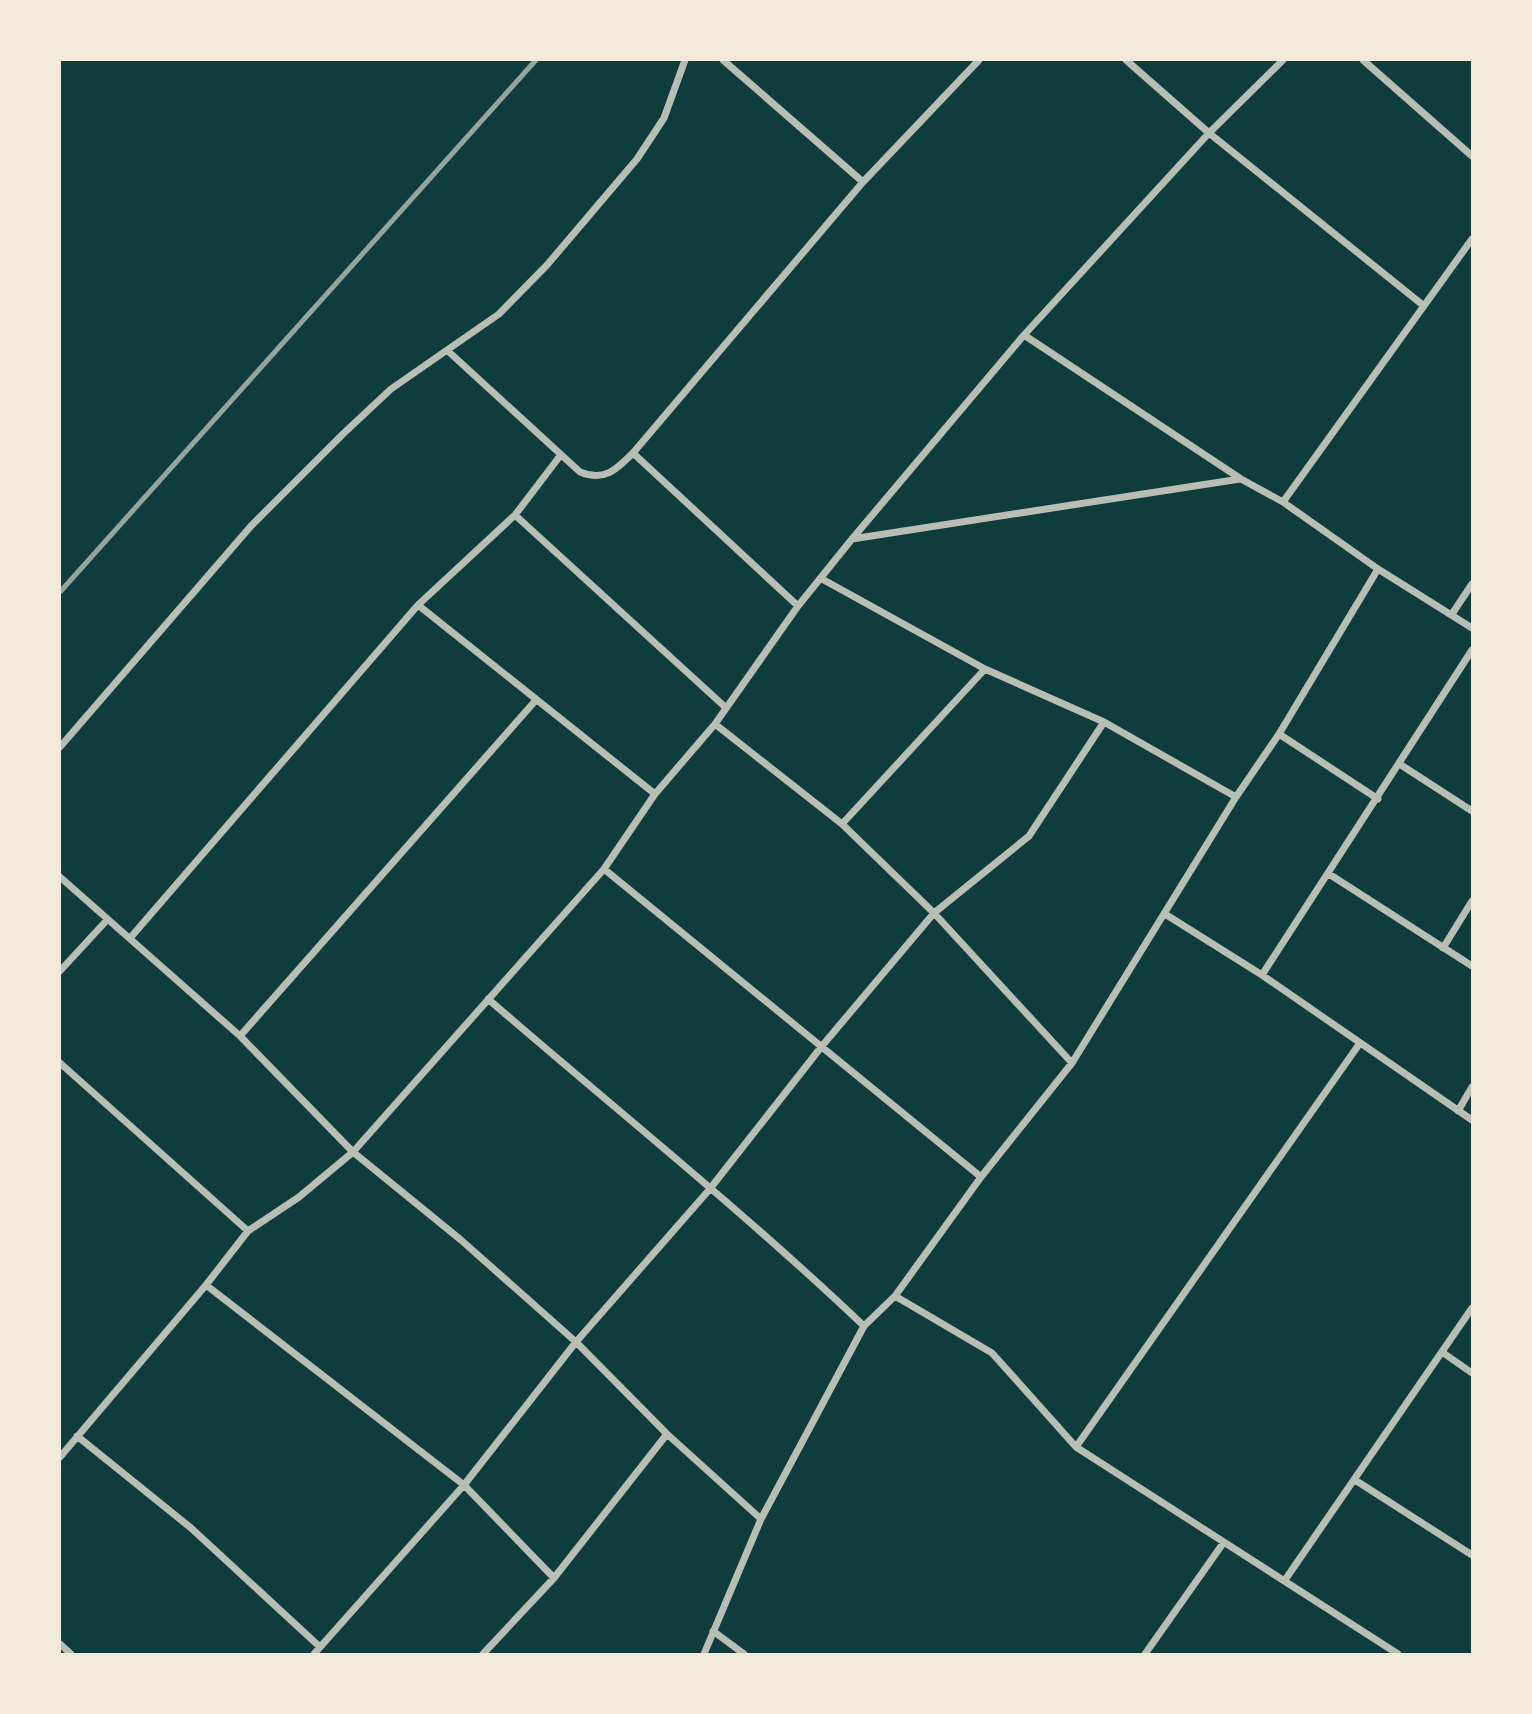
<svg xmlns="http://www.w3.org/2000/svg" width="1532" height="1714" font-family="Rubik,sans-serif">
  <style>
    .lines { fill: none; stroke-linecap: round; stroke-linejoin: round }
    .minor { stroke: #b8beb3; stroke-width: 7 }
    .rail { stroke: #97a49c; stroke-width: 5 }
  </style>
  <rect width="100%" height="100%" fill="#0f3d3e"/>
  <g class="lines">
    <path class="minor" d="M 723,60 L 863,182
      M 1126,60 L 1209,133 L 1424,306
      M 1363,60 L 1472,156
      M 1024,335 L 1241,479 L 1283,502 L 1378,569 L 1472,628
      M 449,352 L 580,472 C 604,482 616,470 633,453 L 863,182 L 979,60
      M 633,453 L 798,606
      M 1283,502 L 1472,239
      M 515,515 L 724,706
      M 852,539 L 1240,479
      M 822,579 L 985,669 L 1104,722 L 1236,797
      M 418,605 L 655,794
      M 1452,614 L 1472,584
      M 715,724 L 842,824 L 934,913 L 1072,1063
      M 1279,734 L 1378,799
      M 60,747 L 251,526 L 344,433 L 391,389 L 499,314 L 547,265 L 637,159 L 664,118 L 685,60
      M 1401,765 L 1472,811
      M 842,824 L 985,669
      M 604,869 L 981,1177
      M 1329,874 L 1472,966
      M 60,877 L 240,1036 L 353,1152 L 461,1240 L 576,1342 L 667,1434 L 761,1519
      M 1165,914 L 1262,975 L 1472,1120
      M 131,937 L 418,605 L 515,515 L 560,456
      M 1443,948 L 1472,901
      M 60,971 L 107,920
      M 1262,975 L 1472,650
      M 488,999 C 614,1108 744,1212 864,1326
      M 240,1036 L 536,700
      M 60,1063 L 248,1231
      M 1458,1111 L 1472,1087
      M 206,1285 L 464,1485 L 554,1578
      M 895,1296 L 992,1353 L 1076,1447 L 1398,1654
      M 1442,1352 L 1472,1373
      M 77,1436 L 191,1528 L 320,1647
      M 1076,1447 L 1360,1043
      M 60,1457 L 206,1285 L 248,1231 L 299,1197 L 353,1152 L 604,869 L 655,794 L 715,724 L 798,606 L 852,539 L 1024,335 L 1209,133 L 1283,60
      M 1355,1480 L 1472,1555
      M 1285,1580 L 1472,1308
      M 713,1631 L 744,1654
      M 60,1644 L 71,1654
      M 314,1654 L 464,1485 L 576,1342 L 709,1190 L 822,1046 L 934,913 L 1029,836 L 1104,722
      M 483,1654 L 554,1578 L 667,1434
      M 704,1654 L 761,1519 L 864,1326 L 895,1296 L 981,1177 L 1072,1063 L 1236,797 L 1279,734 L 1378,569
      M 1145,1654 L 1224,1542"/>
    <path class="rail" d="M 60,592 L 536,60"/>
  </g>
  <rect width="1532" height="1714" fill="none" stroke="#f1e9da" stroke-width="122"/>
</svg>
